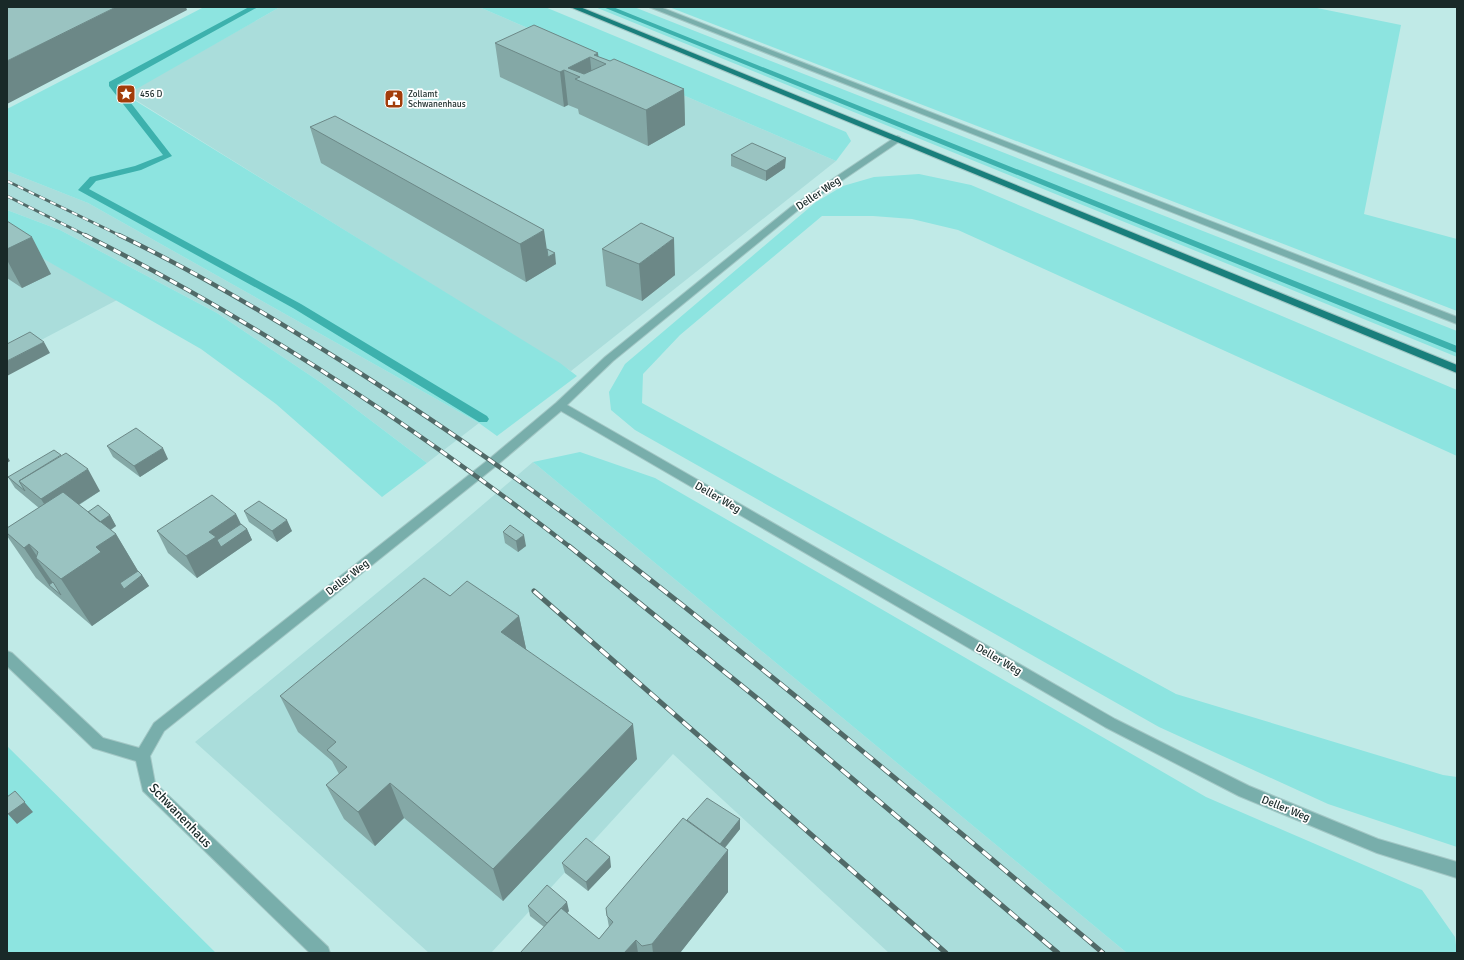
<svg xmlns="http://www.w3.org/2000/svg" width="1464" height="960" font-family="Signika,sans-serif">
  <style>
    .built { fill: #aadddb }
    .green { fill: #8de4e0 }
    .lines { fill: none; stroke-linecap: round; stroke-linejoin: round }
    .stream { fill: #3db1ad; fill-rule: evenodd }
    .minor-casing { stroke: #a2c7c5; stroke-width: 2 }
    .major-casing { stroke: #a2c7c5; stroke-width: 2 }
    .minor { fill: #78aeab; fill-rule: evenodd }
    .major { fill: #197f7c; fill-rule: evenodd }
    .rail-far2-casing { stroke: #516a68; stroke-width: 3 }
    .rail-far1-casing { stroke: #516a68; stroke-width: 4.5 }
    .rail-casing { stroke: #516a68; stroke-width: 5 }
    .rail-far2 { stroke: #fff; stroke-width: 2; stroke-dasharray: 6; stroke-linecap: butt }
    .rail-far1 { stroke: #fff; stroke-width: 3; stroke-dasharray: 8; stroke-linecap: butt }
    .rail { stroke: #fff; stroke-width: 3.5; stroke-dasharray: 11; stroke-linecap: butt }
    .wall { fill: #84a8a6 }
    .shaded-wall { fill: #6c8887 }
    .building { fill: #9ac3c1; stroke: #6c8887; fill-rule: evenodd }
    .labels { text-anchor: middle; stroke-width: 3.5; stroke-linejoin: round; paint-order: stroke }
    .far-poi-label { font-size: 9px; fill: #192928; stroke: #fff; text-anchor: start }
    .street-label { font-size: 11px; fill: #192928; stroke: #fff }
    .near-street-label { font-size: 13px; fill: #192928; stroke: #fff }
  </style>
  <rect width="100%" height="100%" fill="#c0eae7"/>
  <path class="built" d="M 280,7 L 479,7 L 836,161 L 571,371 L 126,94 Z
    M 7,171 L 88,203 L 479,423 L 427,463 L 320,382 L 217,313 L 60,230 L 7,210 Z
    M 7,238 L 117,300 L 7,358 Z
    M 533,462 L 1127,953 L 889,953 L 673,754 L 491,953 L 429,953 L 195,742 L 439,542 Z"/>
  <path class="green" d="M 204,7 L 280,7 L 126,95 L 560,363 L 577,376 L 497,436 L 479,423 L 88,203 L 7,171 L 7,109 Z
    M 479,7 L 545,7 L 846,132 L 851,141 L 836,161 Z
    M 595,7 L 634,7 L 1457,331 L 1457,357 Z
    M 669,7 L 1312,7 L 1401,25 L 1364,214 L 1457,239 L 1457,311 Z
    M 919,174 L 971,185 L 1457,390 L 1457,456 L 958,230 L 912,219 L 873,216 L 822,216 L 680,335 L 643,374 L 642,403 L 1176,694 L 1443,775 L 1457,777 L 1457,847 L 1328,804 L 1159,727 L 635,430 L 611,410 L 609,392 L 625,364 L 816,202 L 843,186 L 874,177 Z
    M 7,210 L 60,230 L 217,313 L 320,382 L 427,463 L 382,497 L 276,404 L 201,349 L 7,238 Z
    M 580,452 L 655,478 L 1206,797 L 1422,890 L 1455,937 L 1457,953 L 1127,953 L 533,462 Z
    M 7,746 L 216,953 L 7,953 Z"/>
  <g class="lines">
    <path class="stream" d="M 249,7 L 258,7 L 117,85 L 172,156 L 141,170 L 96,181 L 89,189 L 301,304 L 487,416 L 489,419 L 487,422 L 479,422 L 293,308 L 78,190 L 90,177 L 135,166 L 163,155 L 109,86 L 109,82 Z
      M 603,7 L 613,7 L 1457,346 L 1457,353 Z"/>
    <g class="minor-casing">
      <path id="minor" d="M 649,7 L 660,7 L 1457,317 L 1457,324 Z
        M 897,136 L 900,137 L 900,141 L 797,211 L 613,361 L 567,405 L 1115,719 L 1249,786 L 1378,839 L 1457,862 L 1457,878 L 1377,853 L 1239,796 L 1105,727 L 561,411 L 496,466 L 164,731 L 150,756 L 155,783 L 328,947 L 330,953 L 310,953 L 143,791 L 136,761 L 93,748 L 7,666 L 7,651 L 12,653 L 103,738 L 139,748 L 154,723 L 488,460 L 556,403 L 605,357 L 791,207 Z"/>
    </g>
    <g class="major-casing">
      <path id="major" d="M 570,7 L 580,7 L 1457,365 L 1457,373 Z"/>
    </g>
    <use href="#minor" class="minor"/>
    <use href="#major" class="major"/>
    <g class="rail-far2-casing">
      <path id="rail-far2" d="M 7,181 L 121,236
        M 7,196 L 87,236"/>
    </g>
    <g class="rail-far1-casing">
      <path id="rail-far1" d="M 85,235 C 257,322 419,429 570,547
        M 119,235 C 207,277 292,329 374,382 C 454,434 533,489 608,547"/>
    </g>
    <g class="rail-casing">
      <path id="rail" d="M 569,546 L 763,703 L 1058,953
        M 607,546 C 776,677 940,815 1103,953
        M 534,591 L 946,953"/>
    </g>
    <use href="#rail-far2" class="rail-far2"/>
    <use href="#rail-far1" class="rail-far1"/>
    <use href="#rail" class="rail"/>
  </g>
  <path class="wall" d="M 495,43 L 599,57 L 684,89 L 685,125 L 648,146 L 579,114 L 578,109 L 568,105 L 564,107 L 500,77 Z
    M 310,127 L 547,249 L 556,264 L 526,282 L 321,163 Z
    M 731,155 L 785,168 L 766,181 L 731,166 Z
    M 7,221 L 51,274 L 22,288 L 7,278 Z
    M 602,249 L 675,275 L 642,301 L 606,286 Z
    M 107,446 L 168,459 L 140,477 L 113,457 Z
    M 8,477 L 100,491 L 79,505 L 88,512 L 110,515 L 116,526 L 111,530 L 116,534 L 138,571 L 142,575 L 149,586 L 92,626 L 36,578 L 7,536 L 7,528 L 39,508 L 15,488 Z
    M 244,511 L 292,531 L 277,542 L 249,522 Z
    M 236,514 L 241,524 L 247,529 L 252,540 L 197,578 L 168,553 L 157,531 Z
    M 503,532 L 526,546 L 518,552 L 505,543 Z
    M 450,596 L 519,616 L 526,649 L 637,759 L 503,901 L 404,818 L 375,846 L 344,819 L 326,785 L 339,774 L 332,761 L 298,732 L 280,696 Z
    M 740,819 L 740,829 L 725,848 L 728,850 L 728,892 L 680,953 L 520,953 L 544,927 L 530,916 L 528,906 L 569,911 L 567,913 L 599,939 L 609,927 L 607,916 L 687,820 Z
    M 562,863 L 611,867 L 588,891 L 565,873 Z"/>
  <path class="shaded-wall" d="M 116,7 L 186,7 L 187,10 L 7,104 L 7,61 Z
    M 598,53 L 599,61 L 594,55 Z
    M 590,57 L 593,87 L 568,68 Z
    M 564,70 L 568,105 L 564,107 L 560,72 Z
    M 684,89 L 685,125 L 648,146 L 646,110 Z
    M 786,158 L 785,168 L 766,181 L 766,171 Z
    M 544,230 L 548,257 L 555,253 L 556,264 L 526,282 L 520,244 Z
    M 32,237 L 51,274 L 22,288 L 7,260 L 7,249 Z
    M 674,238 L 675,275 L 642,301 L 639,264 Z
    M 44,342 L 50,353 L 7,376 L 7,361 Z
    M 163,448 L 168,459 L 140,477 L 134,466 Z
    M 7,456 L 10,461 L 7,463 Z
    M 88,469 L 100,491 L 54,520 L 41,499 Z
    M 236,514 L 244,531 L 247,529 L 252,540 L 197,578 L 186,556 L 209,532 Z
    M 110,515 L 116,526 L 65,559 L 58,548 Z
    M 287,520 L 292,531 L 277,542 L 272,531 Z
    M 116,534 L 141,576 L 142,575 L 149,586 L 92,626 L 61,579 L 96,547 Z
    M 524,535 L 526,546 L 518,552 L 516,541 Z
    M 29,544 L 40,561 L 36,558 L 60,593 L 49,585 L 24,548 Z
    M 519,616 L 527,653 L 501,632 Z
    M 633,724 L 637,759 L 503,901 L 493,869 Z
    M 390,783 L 404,818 L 375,846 L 358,812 Z
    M 15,791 L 33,812 L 17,824 L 8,814 Z
    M 740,819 L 740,829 L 703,874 L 703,864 Z
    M 728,850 L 728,892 L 680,953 L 653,953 L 652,944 Z
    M 610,857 L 611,867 L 588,891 L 586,882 Z
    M 567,902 L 569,911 L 550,932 L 548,923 Z
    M 636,940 L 638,953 L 624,953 Z"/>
  <path class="building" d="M 7,7 L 116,7 L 7,61 Z
    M 534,25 L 598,53 L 594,55 L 610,61 L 614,59 L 684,89 L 646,110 L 575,79 L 580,77 L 564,70 L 560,72 L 495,43 ZM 590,57 L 606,64 L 584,74 L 568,68 Z
    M 335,116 L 544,230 L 520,244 L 310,127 Z
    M 752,143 L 786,158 L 766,171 L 731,155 Z
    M 7,221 L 32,237 L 7,249 Z
    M 641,223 L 674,238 L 639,264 L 602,249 Z
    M 547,249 L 555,253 L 548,257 Z
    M 30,332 L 44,342 L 7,361 L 7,344 Z
    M 136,428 L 163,448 L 134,466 L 107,446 Z
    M 54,450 L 61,455 L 19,481 L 25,491 L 8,477 Z
    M 66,453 L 88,469 L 41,499 L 19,481 Z
    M 63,492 L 116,534 L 96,547 L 101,552 L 61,579 L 36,558 L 38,552 L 29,544 L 24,548 L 7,533 L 7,528 Z
    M 212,495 L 236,514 L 209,532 L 216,537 L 186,556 L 157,531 Z
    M 259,501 L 287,520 L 272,531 L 244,511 Z
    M 98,505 L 110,515 L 100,522 L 88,512 Z
    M 241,524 L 247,529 L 221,547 L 217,540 Z
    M 510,525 L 524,535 L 516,541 L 503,532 Z
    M 138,571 L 142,575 L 124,589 L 120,583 Z
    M 424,578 L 450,596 L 467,581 L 519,616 L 501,632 L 633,724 L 493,869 L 390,783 L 358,812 L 326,785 L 347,767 L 327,750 L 336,742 L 280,696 Z
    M 53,582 L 61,595 L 49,585 Z
    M 15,791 L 25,802 L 8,814 L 7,813 L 7,797 Z
    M 707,798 L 740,819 L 720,844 L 687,820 Z
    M 683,818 L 728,850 L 652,944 L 642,946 L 636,940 L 624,953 L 520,953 L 561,908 L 599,939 L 613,922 L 607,916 L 606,908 Z
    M 586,838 L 610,857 L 586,882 L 562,863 Z
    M 547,885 L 567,902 L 547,923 L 528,906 Z"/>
  <defs>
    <g id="sight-square" transform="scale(1)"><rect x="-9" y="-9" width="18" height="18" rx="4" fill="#a23d0b" stroke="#fff"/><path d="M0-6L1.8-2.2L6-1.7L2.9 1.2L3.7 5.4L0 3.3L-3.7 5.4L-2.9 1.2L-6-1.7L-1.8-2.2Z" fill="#fff"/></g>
    <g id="civic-square" transform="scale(1)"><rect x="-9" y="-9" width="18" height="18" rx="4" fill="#a23d0b" stroke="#fff"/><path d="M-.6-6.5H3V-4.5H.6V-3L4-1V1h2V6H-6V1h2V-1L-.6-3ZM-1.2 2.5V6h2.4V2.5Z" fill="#fff"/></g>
  </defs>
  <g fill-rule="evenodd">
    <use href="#sight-square" x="126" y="94"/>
    <use href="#civic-square" x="394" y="99"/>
  </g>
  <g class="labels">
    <g class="far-poi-label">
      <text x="140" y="97">456 D</text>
      <text x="408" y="97">Zollamt<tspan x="408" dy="10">Schwanenhaus</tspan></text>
    </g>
    <g class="street-label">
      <text transform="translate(818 193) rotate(-34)" y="4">Deller Weg</text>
      <text transform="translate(718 497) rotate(30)" y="4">Deller Weg</text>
      <text transform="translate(347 577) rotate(-38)" y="4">Deller Weg</text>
      <text transform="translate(999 659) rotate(30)" y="4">Deller Weg</text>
      <text transform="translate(1286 808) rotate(22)" y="4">Deller Weg</text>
    </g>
    <g class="near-street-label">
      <text transform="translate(181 815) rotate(46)" y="5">Schwanenhaus</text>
    </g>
  </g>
  <rect width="1464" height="960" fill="none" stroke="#192928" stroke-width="16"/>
</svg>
